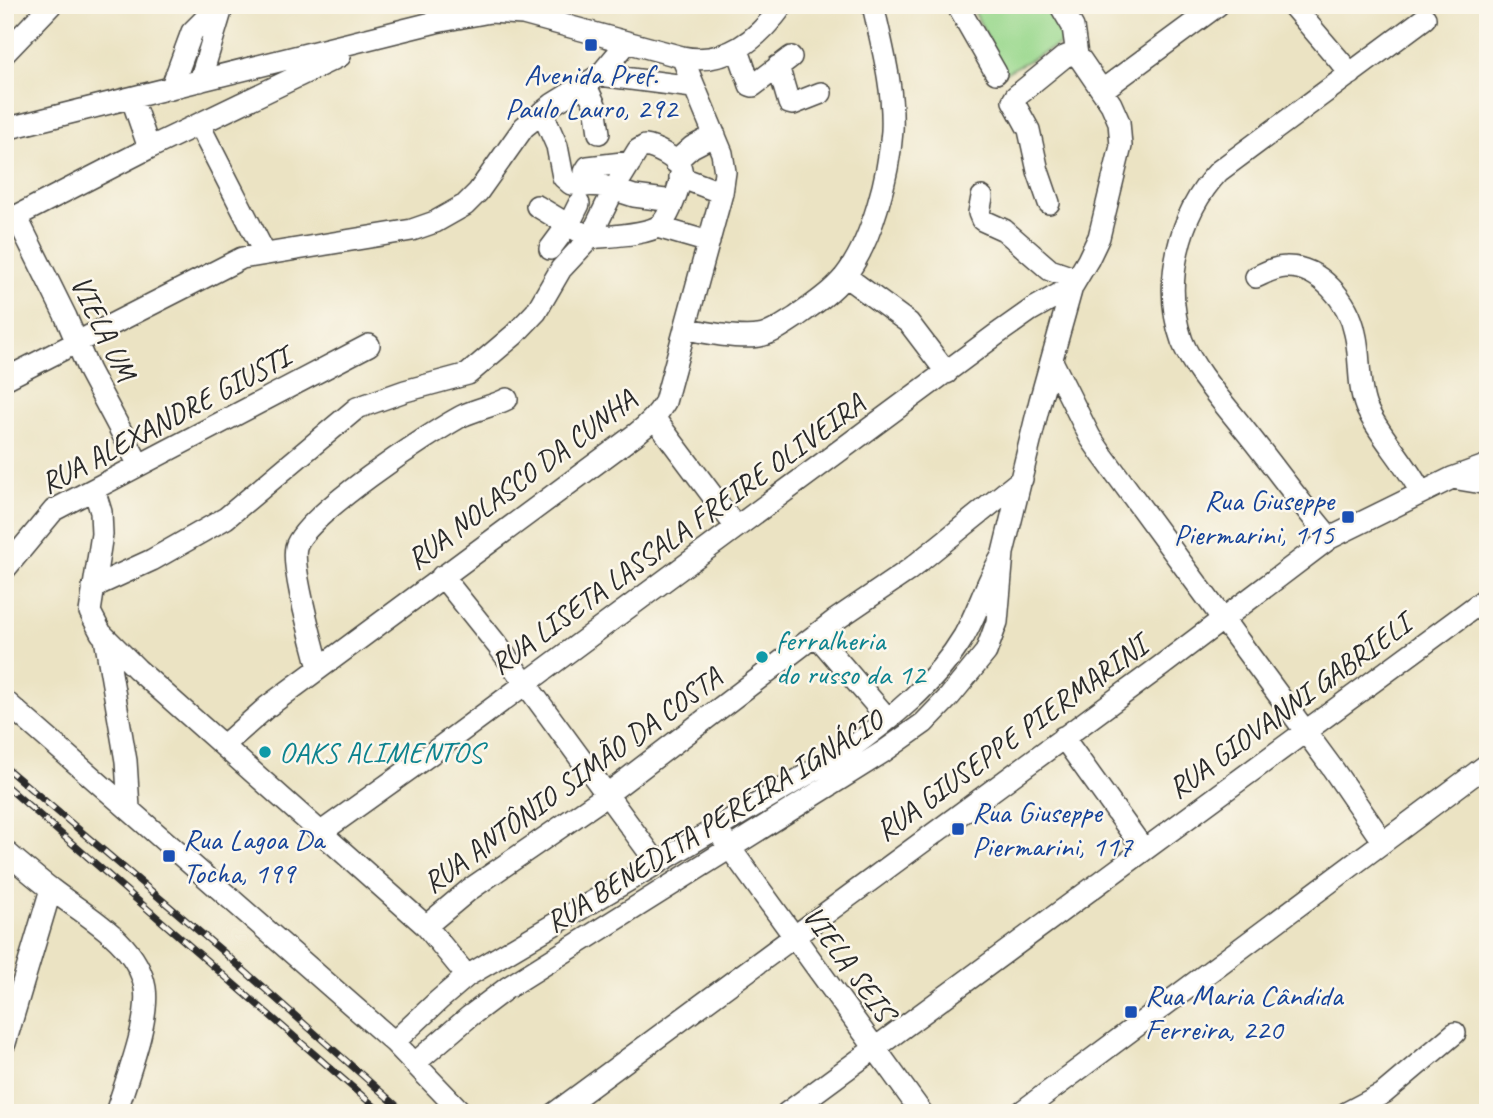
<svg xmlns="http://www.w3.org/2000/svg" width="1493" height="1118" font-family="Caveat,sans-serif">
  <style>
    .green { fill: #9ad88d; stroke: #62825c; stroke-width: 2 }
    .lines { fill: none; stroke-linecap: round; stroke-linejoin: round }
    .minor-casing { stroke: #484742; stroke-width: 24 }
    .minor { stroke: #fff; stroke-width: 21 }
    .rail-casing { stroke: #2b2b2b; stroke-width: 7 }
    .rail { stroke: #fbf7ec; stroke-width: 4.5; stroke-dasharray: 13; stroke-linecap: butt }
    .transit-dot { fill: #1a4fb4; stroke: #fbf7ec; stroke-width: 2.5 }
    .culture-dot { fill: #0f9aa8; stroke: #fbf7ec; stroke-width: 2.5 }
    .labels { text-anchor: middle; stroke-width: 5; stroke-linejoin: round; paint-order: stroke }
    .transit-label { font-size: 30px; fill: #164399; stroke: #fbf7ec; text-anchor: start }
    .street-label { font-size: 30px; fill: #2b2b2b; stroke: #fbf7ec }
    .culture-label { font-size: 30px; fill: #0d838f; stroke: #fbf7ec; text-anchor: start }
  </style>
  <rect width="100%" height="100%" fill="#fbf7ec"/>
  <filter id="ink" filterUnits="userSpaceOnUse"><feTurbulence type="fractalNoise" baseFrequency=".0143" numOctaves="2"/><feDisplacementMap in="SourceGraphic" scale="14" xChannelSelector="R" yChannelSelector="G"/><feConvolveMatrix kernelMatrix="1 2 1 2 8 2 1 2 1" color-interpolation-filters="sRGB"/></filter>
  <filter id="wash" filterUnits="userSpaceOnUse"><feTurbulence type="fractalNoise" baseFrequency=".00686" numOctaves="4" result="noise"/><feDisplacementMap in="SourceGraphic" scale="28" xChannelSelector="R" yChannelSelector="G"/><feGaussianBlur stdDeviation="1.57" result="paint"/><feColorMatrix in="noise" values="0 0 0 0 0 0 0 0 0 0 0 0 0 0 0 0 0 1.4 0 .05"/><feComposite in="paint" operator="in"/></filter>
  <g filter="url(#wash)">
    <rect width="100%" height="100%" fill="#ebe3c3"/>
    <path class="green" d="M 971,5 L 1053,5 L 1070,39 L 1005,73 Z"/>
  </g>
  <g filter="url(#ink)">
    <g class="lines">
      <g class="minor-casing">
        <path id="minor" d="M 957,5 L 996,73
          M 1060,5 L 1073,27 L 1077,55
          M 1292,5 L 1351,74
          M 738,50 L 750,85 L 753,86 L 791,57
          M 5,53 L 51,5
          M 778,66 L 789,103 L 793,104 L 821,93
          M 600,75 L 693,87
          M 200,81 L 222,8
          M 585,84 L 595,105 L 599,133
          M 171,89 L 192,32 L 204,20 L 225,5
          M 1104,89 L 1218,5
          M 132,99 L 149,148
          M 542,112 L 557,146 L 563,177 L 571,184 L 603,186 L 634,196 L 673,201
          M 199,125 L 265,254
          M 5,129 L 436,22 L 490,12 L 523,14 L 682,57 C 727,66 758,39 783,5
          M 675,162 L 692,147 L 715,135
          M 680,177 L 722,193
          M 586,186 L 585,172 L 588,167 L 631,162
          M 982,197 L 979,213 L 982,220 L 1004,230 L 1050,270 L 1076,279
          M 537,206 L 590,238
          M 16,216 L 66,317 L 89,371 L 139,465
          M 5,222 L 149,148 L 340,56
          M 657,227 L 709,242
          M 550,249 L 570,222 L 579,204
          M 845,276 L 909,323 L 947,373
          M 1256,277 C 1265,273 1275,267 1286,267 C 1320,266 1349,302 1355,333 C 1361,356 1357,384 1366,407 C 1379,436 1406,462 1421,493
          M 685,328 C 705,333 738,339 759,336 C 772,334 785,324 796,317 C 813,305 832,292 845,276 C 872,242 889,174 892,131 C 894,89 882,46 873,5
          M 1052,361 L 1090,437 L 1103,456 L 1333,769 L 1383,842
          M 5,379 L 242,258 L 412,230 L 435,222 L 465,205 L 478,192 L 524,127 L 553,104 L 600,75 L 626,44
          M 655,419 L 736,527
          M 1452,478 L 1488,484
          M 94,489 L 101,512 L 102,534 L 90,612 L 101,633 L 137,669 L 426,926 L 467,976
          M 1330,538 C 1300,503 1273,465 1244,429 C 1224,403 1194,371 1182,341 C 1162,285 1178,214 1219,171 L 1425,18
          M 5,569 L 54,510 L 369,345
          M 442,576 L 498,646 L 657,863
          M 93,587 L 152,560 L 226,518 L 357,408 L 405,391 L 468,374 L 514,335 L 536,312 L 561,269 L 590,238 L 614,189 L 638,150 L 645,146 C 654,147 679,159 681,169 C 683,180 669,218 660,225 C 648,235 607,236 590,238
          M 816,635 L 888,719
          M 105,638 L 126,761 L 129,808
          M 319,668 C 313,643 291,569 296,547 C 304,516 430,433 462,416 C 477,409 493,406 507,399
          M 5,701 L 394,1042 L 462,1113
          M 1063,737 L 1144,850
          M 224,745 L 267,707 L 636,434 C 648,425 657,416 665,402 L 722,193 L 725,172 L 722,153 L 682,57
          M 320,833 L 432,753 L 997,334 L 1031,310 L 1072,287
          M 722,837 L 922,1113
          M 5,851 C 20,864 35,877 51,889 C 84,915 137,941 145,988 C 150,1021 126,1080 116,1113
          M 426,926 L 469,890 L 597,802 L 834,621 L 909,570 L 1022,479
          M 394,1042 L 439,1000 L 467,976 L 845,752 C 889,721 936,683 964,636 C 978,611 986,583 1001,558
          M 5,1043 L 51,889
          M 415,1063 L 470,1016 L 507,988 L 883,752 L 924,723 L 950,696 L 986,652 L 997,622 L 1003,553 L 1040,401 L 1072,287 L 1088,260 L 1099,237 L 1121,146 L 1119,122 L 1111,104 L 1081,60 L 1074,53 L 1064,57 L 1016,96 L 1013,101 L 1029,130 L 1038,171 L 1049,203
          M 555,1113 L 1161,666 L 1330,538 L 1452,478 L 1488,465
          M 787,1113 L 1488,597
          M 1020,1113 L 1488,764
          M 1346,1113 L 1384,1093 L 1455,1033"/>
      </g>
      <use href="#minor" class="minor"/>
      <g class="rail-casing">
        <path id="rail" d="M 5,767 L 221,950 L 405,1113
          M 5,785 L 382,1113"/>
      </g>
      <use href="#rail" class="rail"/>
    </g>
  </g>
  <g class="transit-dot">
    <rect x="584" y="38" width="14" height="14" rx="3.5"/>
    <rect x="1341" y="510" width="14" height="14" rx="3.5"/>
    <rect x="951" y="822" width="14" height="14" rx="3.5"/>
    <rect x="162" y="849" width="14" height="14" rx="3.5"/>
    <rect x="1124" y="1005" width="14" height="14" rx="3.5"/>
  </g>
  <g class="culture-dot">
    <circle cx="762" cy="657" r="7"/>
    <circle cx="265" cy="752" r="7"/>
  </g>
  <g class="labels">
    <g class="transit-label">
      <text x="591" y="84" text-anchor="middle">Avenida Pref.<tspan x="591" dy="34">Paulo Lauro, 292</tspan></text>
      <text x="1334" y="510" text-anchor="end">Rua Giuseppe<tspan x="1334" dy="34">Piermarini, 115</tspan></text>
      <text x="972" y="822">Rua Giuseppe<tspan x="972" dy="34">Piermarini, 117</tspan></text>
      <text x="183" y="849">Rua Lagoa Da<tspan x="183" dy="34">Tocha, 199</tspan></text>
      <text x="1145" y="1005">Rua Maria Cândida<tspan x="1145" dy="34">Ferreira, 220</tspan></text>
    </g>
    <g class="street-label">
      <text transform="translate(104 328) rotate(64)" y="10">VIELA UM</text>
      <text transform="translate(165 420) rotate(-28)" y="10">RUA ALEXANDRE GIUSTI</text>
      <text transform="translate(521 479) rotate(-37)" y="10">RUA NOLASCO DA CUNHA</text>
      <text transform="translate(677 534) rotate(-36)" y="10">RUA LISETA LASSALA FREIRE OLIVEIRA</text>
      <text transform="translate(1289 706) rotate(-36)" y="10">RUA GIOVANNI GABRIELI</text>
      <text transform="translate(1011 738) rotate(-36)" y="10">RUA GIUSEPPE PIERMARINI</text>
      <text transform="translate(572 780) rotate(-36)" y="10">RUA ANTÔNIO SIMÃO DA COSTA</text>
      <text transform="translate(714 821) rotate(-32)" y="10">RUA BENEDITA PEREIRA IGNÁCIO</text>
      <text transform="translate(849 963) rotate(54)" y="10">VIELA SEIS</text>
    </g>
    <g class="culture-label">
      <text x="776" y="650">ferralheria<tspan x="776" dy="34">do russo da 12</tspan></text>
      <text x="279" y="762">OAKS ALIMENTOS</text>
    </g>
  </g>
  <rect width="1493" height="1118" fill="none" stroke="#fbf7ec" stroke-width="28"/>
</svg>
